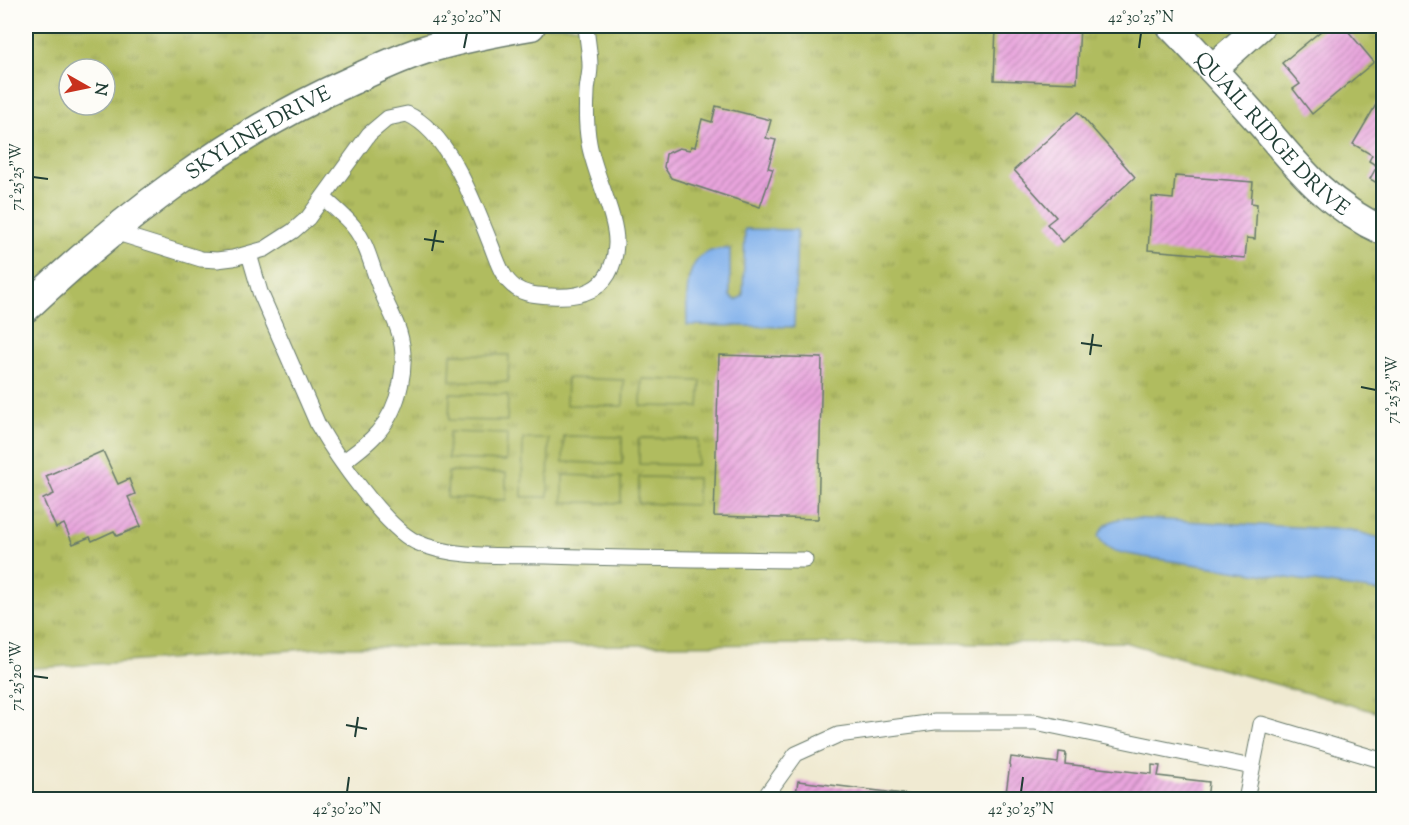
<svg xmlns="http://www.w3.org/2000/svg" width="1409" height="825" font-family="'Sorts Mill Goudy',serif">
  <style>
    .grass { fill: url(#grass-tufts); stroke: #687c49; stroke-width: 1.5; fill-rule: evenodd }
    .pitch { fill: #b0bc5e; stroke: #687c49; stroke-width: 1.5 }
    .water { fill: #80b0eb; stroke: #507690; stroke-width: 1.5 }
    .building { fill: url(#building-hatch) }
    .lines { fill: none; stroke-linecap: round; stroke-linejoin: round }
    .lane-casing { stroke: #687a6b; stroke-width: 17 }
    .street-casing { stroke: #687a6b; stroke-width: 31 }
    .lane { stroke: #fff; stroke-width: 15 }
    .street { stroke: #fff; stroke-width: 28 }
    .ticks { fill: none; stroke: #1f3d34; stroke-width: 2 }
    .labels { text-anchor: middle; stroke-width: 4.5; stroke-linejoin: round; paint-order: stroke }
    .street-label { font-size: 21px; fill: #1f3d34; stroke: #fdfcf7 }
    .neatline { fill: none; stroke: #1f3d34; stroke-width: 2 }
    .ticks-label { font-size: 15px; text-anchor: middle; fill: #1f3d34 }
  </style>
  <defs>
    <pattern id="grass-tufts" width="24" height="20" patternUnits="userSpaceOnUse" patternTransform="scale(1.5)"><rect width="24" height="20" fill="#b0bc5e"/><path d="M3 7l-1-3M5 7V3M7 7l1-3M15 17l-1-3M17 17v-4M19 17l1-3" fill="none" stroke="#8f9a4e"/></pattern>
    <pattern id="building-hatch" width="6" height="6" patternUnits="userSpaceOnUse" patternTransform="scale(1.5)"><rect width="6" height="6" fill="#e9a4dd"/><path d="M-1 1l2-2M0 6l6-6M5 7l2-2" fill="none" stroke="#bc87b4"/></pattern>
  </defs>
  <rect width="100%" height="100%" fill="#fdfcf7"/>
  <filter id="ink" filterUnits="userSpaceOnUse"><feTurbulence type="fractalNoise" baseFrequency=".0167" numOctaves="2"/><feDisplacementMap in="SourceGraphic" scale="12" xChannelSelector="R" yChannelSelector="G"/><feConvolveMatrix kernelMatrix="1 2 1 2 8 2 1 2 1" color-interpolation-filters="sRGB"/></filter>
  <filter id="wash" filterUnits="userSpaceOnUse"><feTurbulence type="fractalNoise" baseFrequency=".008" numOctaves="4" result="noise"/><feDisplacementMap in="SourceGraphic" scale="24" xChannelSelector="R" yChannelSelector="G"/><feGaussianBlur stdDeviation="1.35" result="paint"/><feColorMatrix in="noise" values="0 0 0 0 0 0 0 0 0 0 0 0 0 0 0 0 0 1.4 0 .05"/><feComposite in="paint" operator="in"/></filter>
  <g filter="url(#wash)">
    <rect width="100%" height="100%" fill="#f0ead2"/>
    <path class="grass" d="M 26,26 L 1383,26 L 1383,714 L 1124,642 L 335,647 L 26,669 ZM 69,69 L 105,69 L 105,105 L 69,105 Z"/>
    <path class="pitch" d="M 451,354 L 509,355 L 508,382 L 450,381 Z
      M 567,378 L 624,380 L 623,406 L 566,405 Z
      M 642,379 L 701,381 L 699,407 L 641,406 Z
      M 450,393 L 508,395 L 507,421 L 449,420 Z
      M 449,432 L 507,434 L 506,461 L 448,459 Z
      M 564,436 L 622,437 L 622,464 L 563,462 Z
      M 639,438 L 698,439 L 697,465 L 639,464 Z
      M 523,439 L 549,439 L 548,497 L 522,497 Z
      M 448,472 L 506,473 L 506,500 L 447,498 Z
      M 563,475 L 621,477 L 621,503 L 563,502 Z
      M 639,477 L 697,478 L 697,505 L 638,503 Z"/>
    <path class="water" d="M 745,229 L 797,230 L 794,327 L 687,325 C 687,291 682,246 730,249 L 730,296 L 736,300 L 743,296 Z
      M 1127,518 L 1351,530 L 1383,539 L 1383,592 L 1144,557 C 1125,553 1108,554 1098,536 C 1105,523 1112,519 1127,518 Z"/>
    <g id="blocks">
      <path class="building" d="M 996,26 L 1080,26 L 1077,83 L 994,80 Z
        M 1327,26 L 1356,26 L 1348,31 L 1374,62 L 1312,114 L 1293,89 L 1300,84 L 1282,63 Z
        M 1384,91 L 1384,187 L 1370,179 L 1377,166 L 1369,161 L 1372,155 L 1353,144 Z
        M 716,106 L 771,120 L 766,138 L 776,140 L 768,168 L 773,169 L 760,207 L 671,178 L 664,167 L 666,154 L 679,148 L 690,150 L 691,146 L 695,147 L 702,119 L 712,122 Z
        M 1078,112 L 1135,177 L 1063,242 L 1047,224 L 1056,217 L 1014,170 Z
        M 1175,176 L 1253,182 L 1251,203 L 1257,204 L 1255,239 L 1247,238 L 1245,258 L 1148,250 L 1152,197 L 1173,199 Z
        M 719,355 L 822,358 L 818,519 L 714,516 Z
        M 103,451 L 118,484 L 129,479 L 135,494 L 128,497 L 141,526 L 117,536 L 114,531 L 92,541 L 90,537 L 73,544 L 64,524 L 56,528 L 43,499 L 54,494 L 46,476 Z
        M 1059,752 L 1066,753 L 1065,764 L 1152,774 L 1152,765 L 1160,766 L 1158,776 L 1209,782 L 1207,800 L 1005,800 L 1011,757 L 1058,763 Z
        M 798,781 L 936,798 L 936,800 L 795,800 Z
        M 1282,794 L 1298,799 L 1298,800 L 1280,800 Z"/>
    </g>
  </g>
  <g filter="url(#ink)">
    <use href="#blocks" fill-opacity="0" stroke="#687a6b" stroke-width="1.5"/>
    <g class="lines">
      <g class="lane-casing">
        <path id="lane" d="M 323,197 C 333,207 345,216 353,226 C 368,244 372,269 381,290 C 386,304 395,318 399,332 C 409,364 400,407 378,432 C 368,444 355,453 343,462
          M 114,232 L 201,259 L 217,260 L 233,258 L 265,249 L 293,231 L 308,218 L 369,134 L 388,118 L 407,114 C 449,132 475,205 491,245 C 497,260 502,279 516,288 C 526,295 539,295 551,296 C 564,297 579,296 591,290 C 609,281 615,263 616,244 C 617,216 594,174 589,143 C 586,127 586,110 587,93 C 587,84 590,76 590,66 C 590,53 587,39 586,26
          M 249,254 L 260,292 L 318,425 C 336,456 384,526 416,542 C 452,559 507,555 546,556 C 633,559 719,559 805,560
          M 765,800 L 765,797 L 796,754 L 838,735 L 935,722 L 1035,722 L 1252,767
          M 1246,800 L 1261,724 L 1384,761"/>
      </g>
      <g class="street-casing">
        <g id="street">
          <path id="s1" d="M 1171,26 C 1201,56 1229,88 1258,120 C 1297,166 1327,206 1384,231"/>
          <path d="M 1212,69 L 1260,26"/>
          <path id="s2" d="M 26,308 C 123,217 229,135 353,80 C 376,69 400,58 424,50 C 459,39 495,32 531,26"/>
        </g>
      </g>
      <use href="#lane" class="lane"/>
      <use href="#street" class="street"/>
    </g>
  </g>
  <path class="ticks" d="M 464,48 L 467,33M 1139,48 L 1141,33M 33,177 L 48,179M 424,239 L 444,242M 432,251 L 436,230M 1081,343 L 1102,346M 1090,355 L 1093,334M 1361,387 L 1376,390M 33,676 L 48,678M 346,725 L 367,729M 355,737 L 358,717M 347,792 L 349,777M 1021,792 L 1023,777"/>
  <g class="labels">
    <g class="street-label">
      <text dy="7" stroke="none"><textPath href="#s2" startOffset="292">SKYLINE DRIVE</textPath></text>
      <text dy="7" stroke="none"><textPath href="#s1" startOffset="148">QUAIL RIDGE DRIVE</textPath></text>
    </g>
  </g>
  <rect width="1409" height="825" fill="none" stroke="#fdfcf7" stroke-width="66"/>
  <g transform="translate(87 87) rotate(99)"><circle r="28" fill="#fdfcf7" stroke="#a4b0a9" stroke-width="1.5"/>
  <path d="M0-4.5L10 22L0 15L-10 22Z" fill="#c8321e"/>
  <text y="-9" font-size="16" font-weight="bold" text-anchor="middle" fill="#1f3d34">N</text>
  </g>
  <rect x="33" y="33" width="1343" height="759" class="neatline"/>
  <g class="ticks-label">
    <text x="467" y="22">42°30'20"N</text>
    <text x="1141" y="22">42°30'25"N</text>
    <text transform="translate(16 177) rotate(-90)" y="5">71°25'25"W</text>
    <text transform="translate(1392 390) rotate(-90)" y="5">71°25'25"W</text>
    <text transform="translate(16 676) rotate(-90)" y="5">71°25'20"W</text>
    <text x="347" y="814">42°30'20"N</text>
    <text x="1021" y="814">42°30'25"N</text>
  </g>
</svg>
